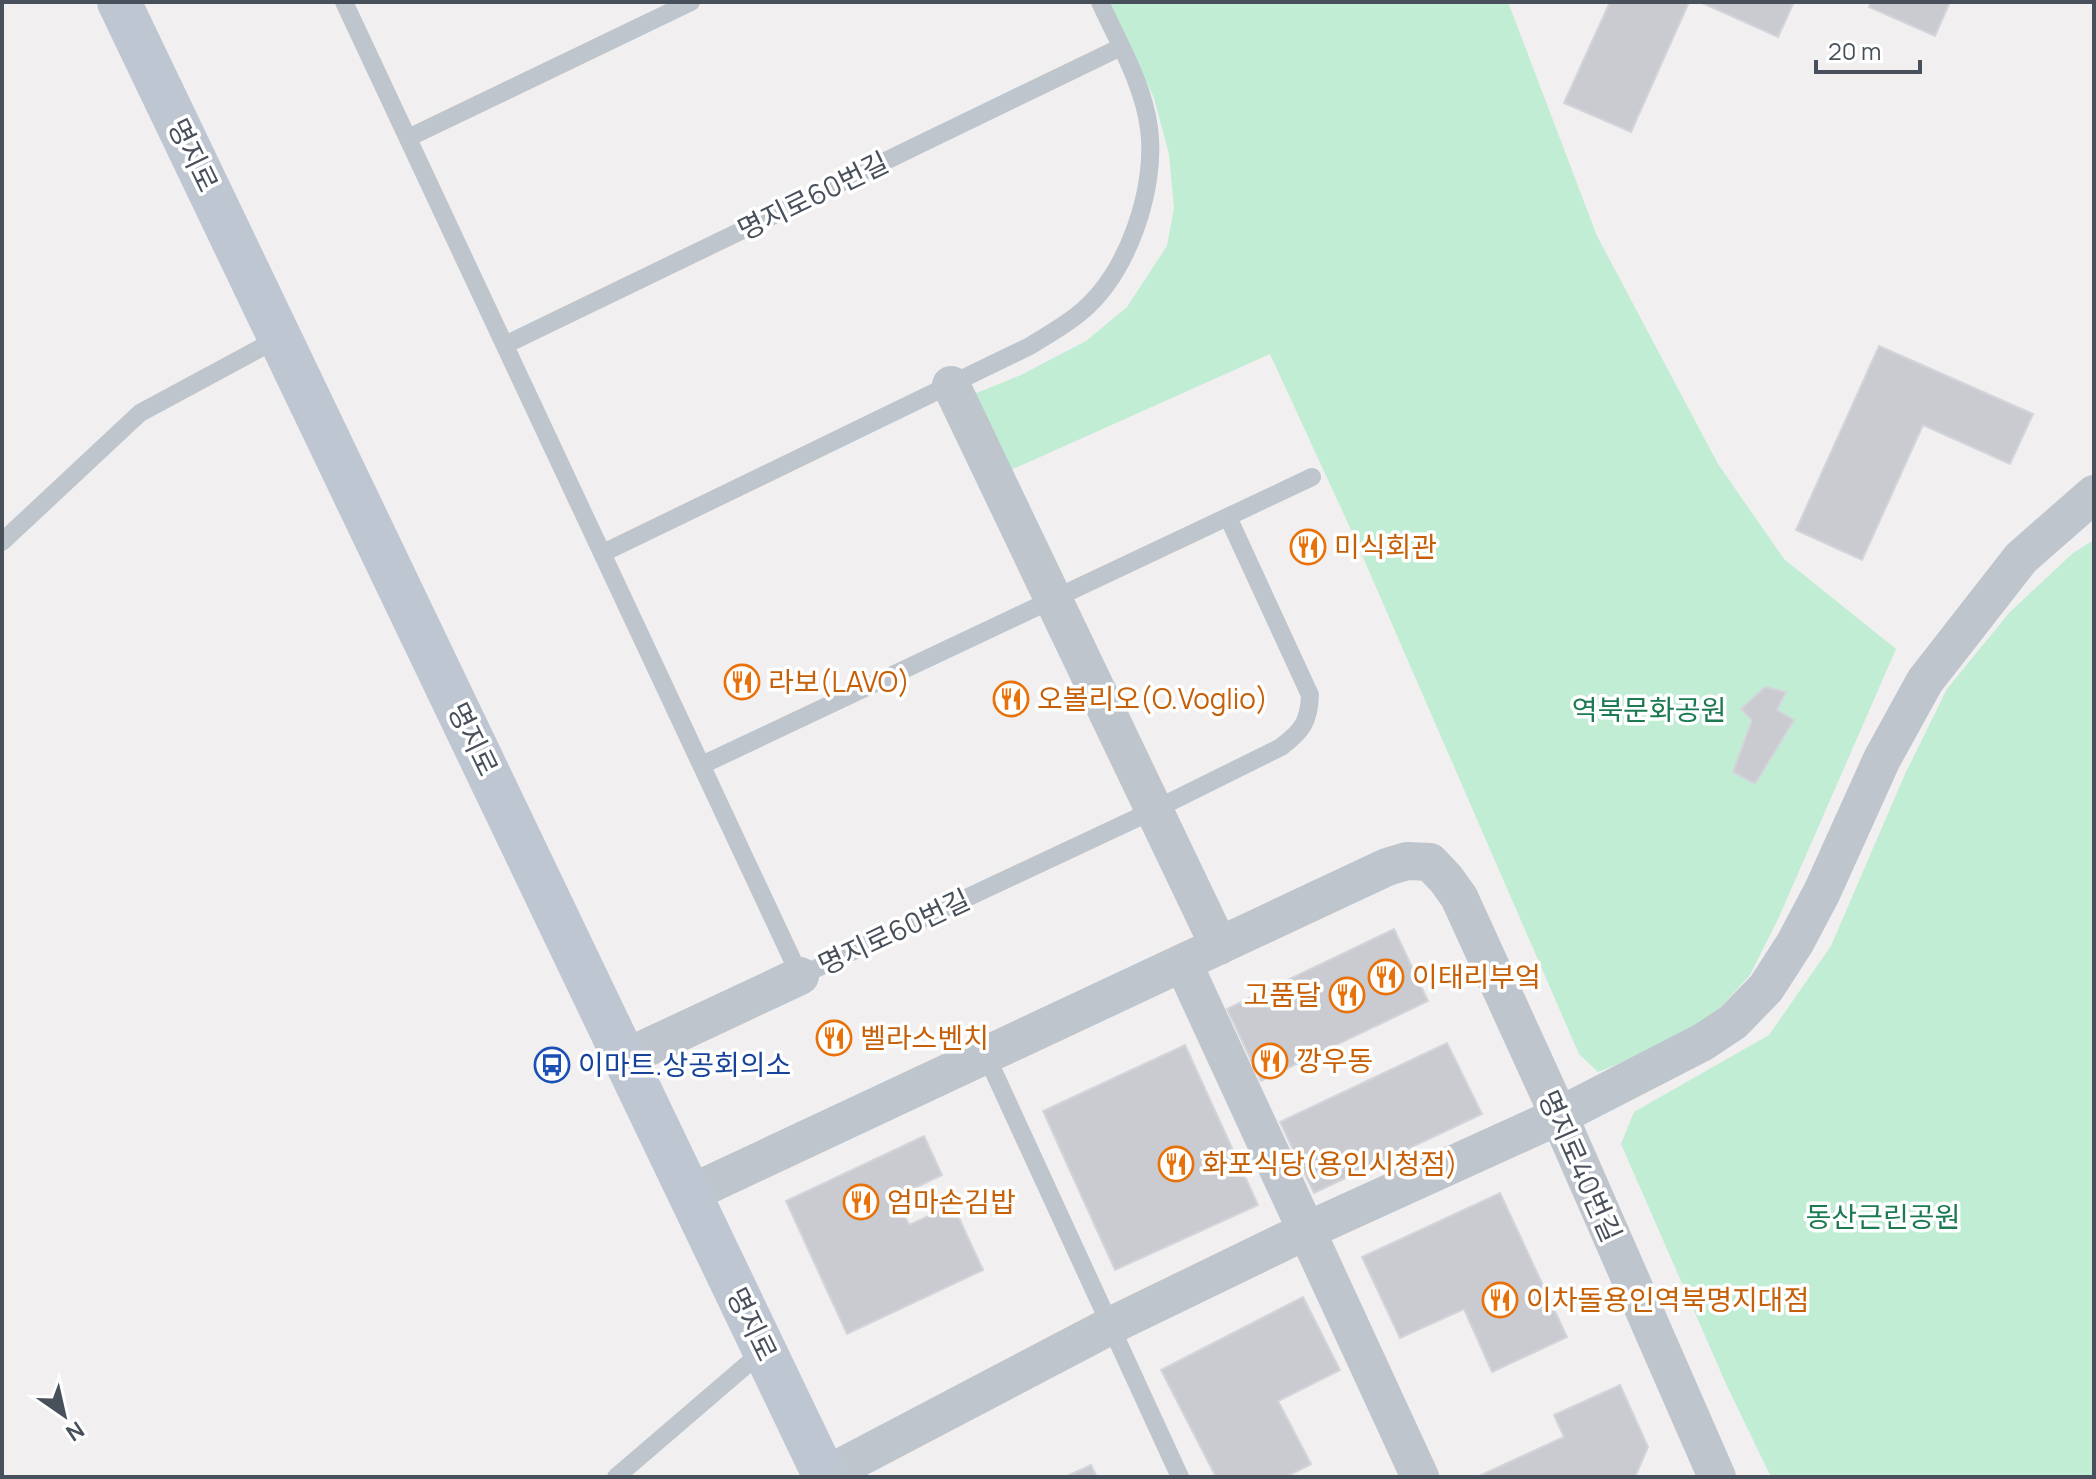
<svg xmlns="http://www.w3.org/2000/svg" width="2096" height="1479" font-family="Manrope,'Noto Sans KR',sans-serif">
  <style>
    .green { fill: #c0edd4 }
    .building { fill: #c9cbd1; stroke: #d3d5da; stroke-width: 2 }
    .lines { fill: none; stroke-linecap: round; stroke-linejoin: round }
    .lane { stroke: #bec5cd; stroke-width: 18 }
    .street { stroke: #bec5cd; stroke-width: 38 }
    .secondary { stroke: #bec6d2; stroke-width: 44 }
    .labels { text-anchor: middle; stroke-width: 7; stroke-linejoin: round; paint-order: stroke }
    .street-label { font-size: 28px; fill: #48515b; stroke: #fff }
    .food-label { font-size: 28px; fill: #c56008; stroke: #fff; text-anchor: start }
    .park-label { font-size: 28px; fill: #1c7a51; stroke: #fff }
    .transit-label { font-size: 28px; fill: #164399; stroke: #fff; text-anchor: start }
  </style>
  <rect width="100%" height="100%" fill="#f1efef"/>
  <path class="green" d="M 1109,2 L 1508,2 L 1597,236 L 1718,464 L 1784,559 L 1896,649 L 1779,917 L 1750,975 L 1711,1018 L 1655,1049 L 1598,1072 L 1579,1054 L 1352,532 L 1270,354 L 1011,470 L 969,396 L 1021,375 L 1086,341 L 1127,307 L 1167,246 L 1174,208 L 1169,154 L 1154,98 Z
    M 2094,540 L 2094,1477 L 1771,1477 L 1727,1386 L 1621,1144 L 1634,1112 L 1769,1035 L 1831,946 L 1905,774 L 1947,689 L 2009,613 L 2073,553 Z"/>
  <path class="building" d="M 1610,2 L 1689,2 L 1631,132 L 1564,103 Z
    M 1700,2 L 1794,2 L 1778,37 Z
    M 1871,2 L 1950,2 L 1935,36 L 1869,7 Z
    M 1879,346 L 2033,414 L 2010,464 L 1923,425 L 1862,560 L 1796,530 Z
    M 1765,687 L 1786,692 L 1777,710 L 1794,720 L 1755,784 L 1733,772 L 1752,720 L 1741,709 Z
    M 1394,929 L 1428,1001 L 1261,1081 L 1227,1009 Z
    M 1447,1043 L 1482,1114 L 1314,1193 L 1280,1122 Z
    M 1185,1045 L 1258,1205 L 1115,1270 L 1043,1111 Z
    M 924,1136 L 942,1175 L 896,1197 L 909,1225 L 953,1205 L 983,1270 L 847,1334 L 786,1201 Z
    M 1500,1193 L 1567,1337 L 1492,1372 L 1464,1309 L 1400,1338 L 1362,1257 Z
    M 1303,1297 L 1340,1370 L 1278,1401 L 1311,1464 L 1286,1477 L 1216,1477 L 1161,1370 Z
    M 1620,1385 L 1648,1447 L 1635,1477 L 1477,1477 L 1564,1437 L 1554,1415 Z
    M 1091,1465 L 1097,1477 L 1065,1477 Z"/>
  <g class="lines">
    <path class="lane" d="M 344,2 L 800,976 L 1154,810 L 1281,747 C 1302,731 1309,722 1310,695 L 1228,517
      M 408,138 L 691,2
      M 505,345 L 1121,47
      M 2,542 L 140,413 L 281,337
      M 603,553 L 1030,346 C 1047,335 1066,325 1081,312 C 1128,273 1157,188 1149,128 C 1143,83 1118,42 1100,2
      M 702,765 L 1312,477
      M 986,1055 L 1180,1477
      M 616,1477 L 764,1350"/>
    <path class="street" d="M 951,385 L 1219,946
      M 1183,963 L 1420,1477
      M 625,1058 L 800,976
      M 689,1194 L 1387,867 L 1407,861 L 1430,862 L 1446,879 L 1459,897 L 1559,1116 L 1717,1477
      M 824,1476 L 1110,1326 L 1306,1231 L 1559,1116 L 1703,1042 L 1733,1022 L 1766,988 L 1795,943 L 1822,892 L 1882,759 L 1925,681 L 2021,558 L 2094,494"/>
    <path class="secondary" d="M 119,2 L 825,1477"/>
  </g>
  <defs>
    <g id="restaurant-ring" transform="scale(1.8)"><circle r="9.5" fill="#fff" stroke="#e8710a" stroke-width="1.5"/><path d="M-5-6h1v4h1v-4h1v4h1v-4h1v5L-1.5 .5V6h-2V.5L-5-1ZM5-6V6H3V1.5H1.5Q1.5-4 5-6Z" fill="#e8710a"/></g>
    <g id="bus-ring" transform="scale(1.8)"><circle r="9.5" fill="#fff" stroke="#1a4fb4" stroke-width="1.5"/><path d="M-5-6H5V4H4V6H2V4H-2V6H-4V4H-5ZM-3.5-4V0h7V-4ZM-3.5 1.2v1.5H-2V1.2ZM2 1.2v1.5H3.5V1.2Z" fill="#1a4fb4"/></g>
  </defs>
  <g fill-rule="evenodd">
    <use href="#restaurant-ring" x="1308" y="547"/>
    <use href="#restaurant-ring" x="742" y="682"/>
    <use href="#restaurant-ring" x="1011" y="699"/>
    <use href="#restaurant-ring" x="1386" y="977"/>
    <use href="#restaurant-ring" x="1347" y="995"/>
    <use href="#restaurant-ring" x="834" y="1038"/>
    <use href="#restaurant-ring" x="1270" y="1061"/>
    <use href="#bus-ring" x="552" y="1065"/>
    <use href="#restaurant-ring" x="1176" y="1164"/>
    <use href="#restaurant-ring" x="861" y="1202"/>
    <use href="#restaurant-ring" x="1500" y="1300"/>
  </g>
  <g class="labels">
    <g class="street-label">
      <text transform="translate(193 155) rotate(64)" y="10">명지로</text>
      <text transform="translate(813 196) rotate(-26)" y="10">명지로60번길</text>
      <text transform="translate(473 739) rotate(64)" y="10">명지로</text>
      <text transform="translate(894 932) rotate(-25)" y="10">명지로60번길</text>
      <text transform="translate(1580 1166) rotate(66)" y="10">명지로40번길</text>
      <text transform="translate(752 1324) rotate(64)" y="10">명지로</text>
    </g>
    <g class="food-label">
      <text x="1334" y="557">미식회관</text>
      <text x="768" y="692">라보(LAVO)</text>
      <text x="1037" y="709">오볼리오(O.Voglio)</text>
      <text x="1412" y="987">이태리부엌</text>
      <text x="1321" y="1005" text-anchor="end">고품달</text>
      <text x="860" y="1048">벨라스벤치</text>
      <text x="1296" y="1071">깡우동</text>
      <text x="1202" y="1174">화포식당(용인시청점)</text>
      <text x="887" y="1212">엄마손김밥</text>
      <text x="1526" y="1310">이차돌용인역북명지대점</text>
    </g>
    <g class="park-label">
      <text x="1649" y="720">역북문화공원</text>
      <text x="1883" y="1227">동산근린공원</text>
    </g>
    <g class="transit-label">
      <text x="578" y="1075">이마트.상공회의소</text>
    </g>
  </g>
  <rect width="2096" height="1479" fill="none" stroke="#48515b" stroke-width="8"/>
  <g transform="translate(64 1415) rotate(146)" stroke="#ffffff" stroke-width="6" paint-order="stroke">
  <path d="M0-6L14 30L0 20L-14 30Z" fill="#48515b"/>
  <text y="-12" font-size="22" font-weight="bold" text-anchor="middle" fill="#48515b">N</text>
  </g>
  <path d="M1816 60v12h104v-12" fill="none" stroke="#48515b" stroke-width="4"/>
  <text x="1828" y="60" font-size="24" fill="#48515b" stroke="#ffffff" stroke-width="6" paint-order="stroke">20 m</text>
</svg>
